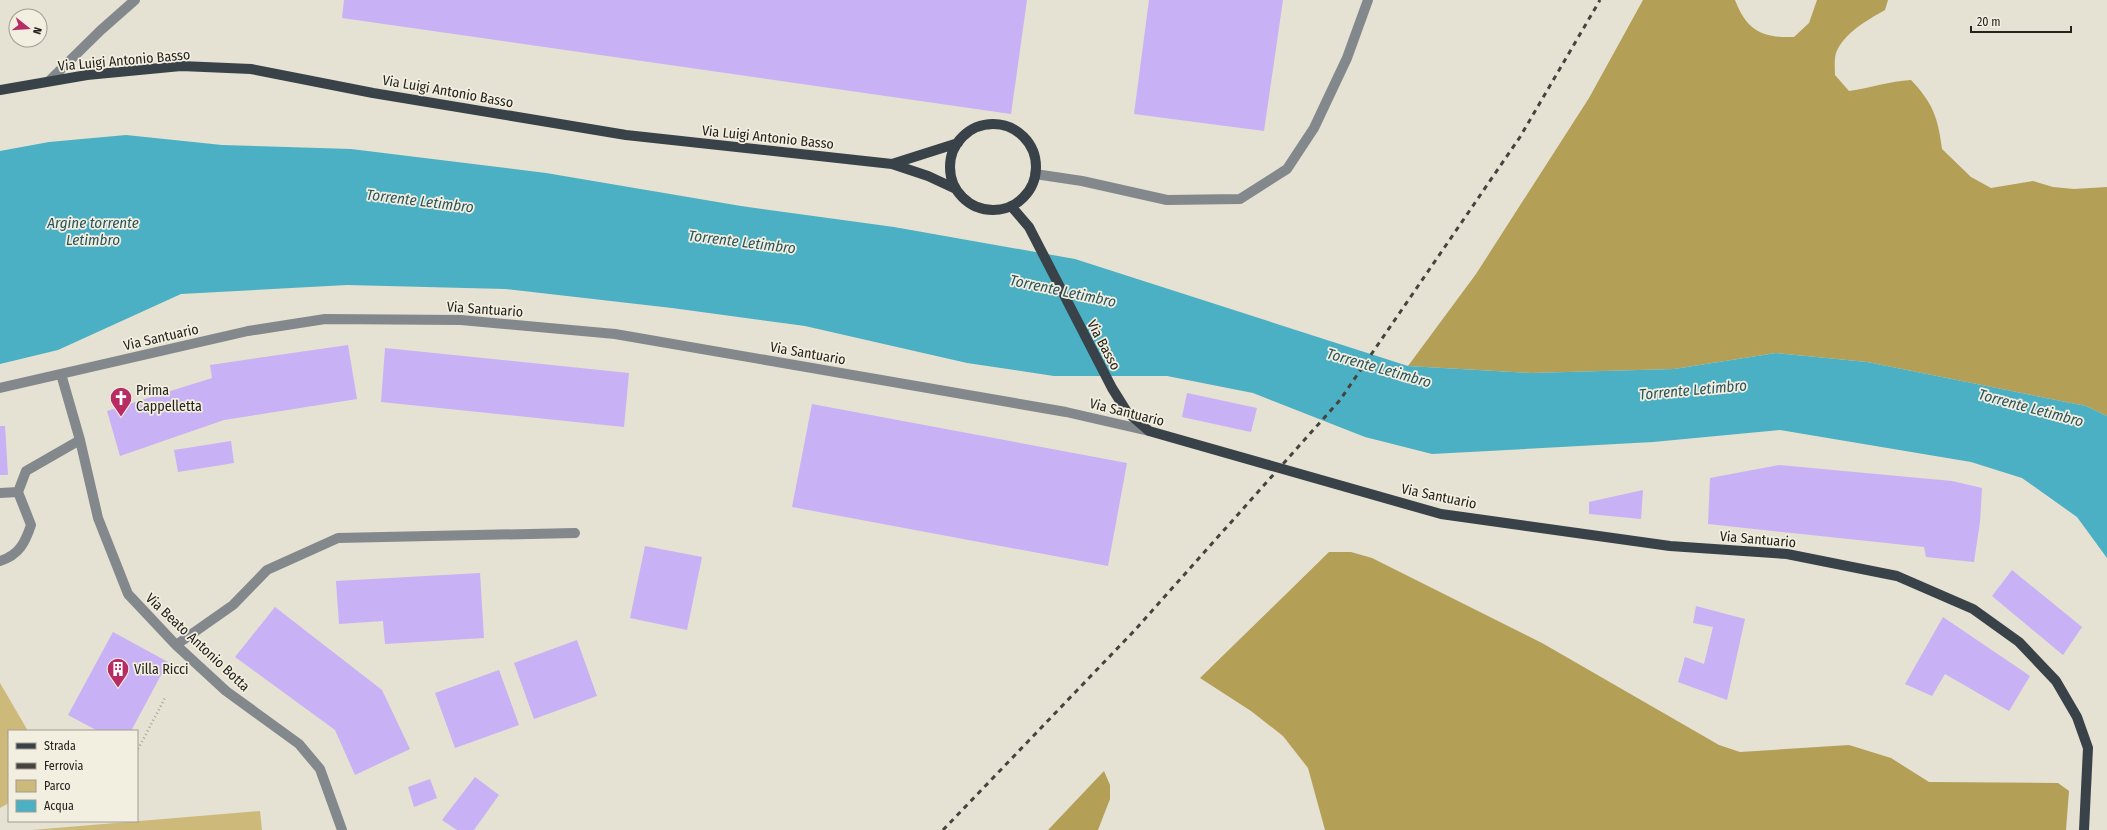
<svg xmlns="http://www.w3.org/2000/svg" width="2107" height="830" font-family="'Fira Sans Condensed',sans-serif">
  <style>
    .green { fill: #cdba7b }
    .forest { fill: #b49f56 }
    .water { fill: #4bb0c3 }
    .building { fill: #c8b1f5 }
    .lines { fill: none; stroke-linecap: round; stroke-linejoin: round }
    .path { stroke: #a7a498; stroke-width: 2.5; stroke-dasharray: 1 3; stroke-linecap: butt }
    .minor { stroke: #83888c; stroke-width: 10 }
    .major { stroke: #394248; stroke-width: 10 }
    .rail { stroke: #45433d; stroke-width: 3; stroke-dasharray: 5 5; stroke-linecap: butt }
    .labels { text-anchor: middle; stroke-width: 3.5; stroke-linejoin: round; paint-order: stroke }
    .street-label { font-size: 14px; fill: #25231e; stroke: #f2eee0 }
    .poi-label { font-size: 14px; fill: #25231e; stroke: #f2eee0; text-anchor: start }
    .water-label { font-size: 15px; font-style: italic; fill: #28545d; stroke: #f2eee0 }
  </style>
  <rect width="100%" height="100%" fill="#e5e1d3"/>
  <path class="green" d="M 0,683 L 28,731 L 9,731 L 9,803 L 0,808 Z
    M 260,811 L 262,830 L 32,830 Z"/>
  <path class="forest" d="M 1643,0 L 1735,0 C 1747,31 1762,38 1794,37 L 1809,23 L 1817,0 L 1888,0 L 1885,10 C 1867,20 1844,33 1836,53 C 1834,59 1835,69 1835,75 L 1849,91 C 1870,88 1890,81 1911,80 C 1933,103 1938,118 1942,149 L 1971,177 L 1991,188 L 2033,181 L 2053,187 L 2074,189 L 2107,187 L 2107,416 L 2086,406 L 1867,362 L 1776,353 L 1674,369 L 1531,373 L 1408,366 L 1476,274 L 1589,98 Z
    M 1329,552 L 1351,552 L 1372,558 L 1542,643 L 1719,745 L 1740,752 L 1849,745 L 1891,758 L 1929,782 L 2058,783 L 2069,791 L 2066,830 L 1325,830 L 1308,768 L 1283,736 L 1251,711 L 1200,678 Z
    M 1104,771 L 1110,785 L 1110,799 L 1098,830 L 1048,830 Z"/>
  <path class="water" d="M 126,135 L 222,145 L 351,149 L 546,173 L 741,206 L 894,227 L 1075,259 L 1408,366 L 1531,373 L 1674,369 L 1776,353 L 1867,362 L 2086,406 L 2107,416 L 2107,558 L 2077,517 L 2022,478 L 1971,462 L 1780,430 L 1653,442 L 1432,454 L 1365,437 L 1253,393 L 1167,376 L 1054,376 L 967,363 L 805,326 L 672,308 L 505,289 L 347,285 L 181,294 L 58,350 L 0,364 L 0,151 L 49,142 Z"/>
  <path class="building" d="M 344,0 L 1027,0 L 1011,114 L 342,18 Z
    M 1149,0 L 1283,0 L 1264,131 L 1134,114 Z
    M 348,345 L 357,399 L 224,420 L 120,456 L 107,411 L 212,378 L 210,365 Z
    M 385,348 L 629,373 L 624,427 L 381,402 Z
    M 1187,393 L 1257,408 L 1251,432 L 1182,417 Z
    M 812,404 L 1127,463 L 1108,566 L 792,507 Z
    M 0,426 L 5,426 L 8,475 L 0,475 Z
    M 231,441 L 234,463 L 178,472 L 174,450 Z
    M 1779,465 L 1952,481 L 1982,488 L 1980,522 L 1974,562 L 1926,557 L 1924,547 L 1708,524 L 1710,478 Z
    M 1643,490 L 1641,519 L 1589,514 L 1589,502 Z
    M 645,546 L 702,557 L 687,630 L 630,618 Z
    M 2012,570 L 2082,627 L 2063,655 L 1992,596 Z
    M 480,573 L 484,638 L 385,644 L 383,621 L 339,624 L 336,581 Z
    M 1696,606 L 1745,619 L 1727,700 L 1678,682 L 1685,657 L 1704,664 L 1713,627 L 1693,623 Z
    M 275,607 L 382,690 L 410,749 L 355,775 L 335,730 L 235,657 Z
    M 1943,617 L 2030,676 L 2009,711 L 1945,674 L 1932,696 L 1905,684 Z
    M 113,632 L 168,662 L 131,731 L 98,731 L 68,715 Z
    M 577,640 L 597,696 L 534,719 L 514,663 Z
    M 499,670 L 519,725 L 455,748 L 435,693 Z
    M 475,777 L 499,795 L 474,830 L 457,830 L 442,820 Z
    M 430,779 L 437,798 L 414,807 L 408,787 Z"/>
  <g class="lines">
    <path class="path" d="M 138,749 L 165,698"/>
    <path class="minor" d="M 49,81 L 101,30 L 135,0
      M 1035,174 L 1082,181 L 1167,200 L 1240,199 L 1287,169 L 1314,128 L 1347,58 L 1368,0
      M 61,374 L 80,440 L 98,518 L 128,594 L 176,645 L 226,691 L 299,744 L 320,769 L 342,830
      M 0,388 L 248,331 L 325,319 L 461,320 L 615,334 L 1066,412 L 1149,431
      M 18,492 L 26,471 L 80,440
      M 0,493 L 18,492 L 31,525 C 25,543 19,555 0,561
      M 176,645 L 233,605 L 267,570 L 338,538 L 575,533"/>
    <path class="major" d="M 0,90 L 87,75 L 181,66 L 251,69 L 373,93 L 626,135 L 892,164 L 928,176 L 956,189
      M950 167a43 43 0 1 1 86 0a43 43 0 1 1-86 0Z
      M 892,164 L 958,143
      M 1011,206 L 1029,227 L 1112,388 L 1127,412 L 1149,431 L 1441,514 L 1670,546 L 1787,554 L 1897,576 L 1973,609 L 2019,642 L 2056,681 L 2077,717 L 2088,748 L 2084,830"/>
    <path class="rail" d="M 943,830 L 1134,631 L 1340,400 L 1520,137 L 1600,0"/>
  </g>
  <defs>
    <g id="church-pin" transform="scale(1.15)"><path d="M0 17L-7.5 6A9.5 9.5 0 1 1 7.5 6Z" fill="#b82c64" stroke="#f2eee0"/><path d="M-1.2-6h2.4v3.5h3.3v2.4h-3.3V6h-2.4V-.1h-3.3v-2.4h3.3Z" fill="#fff"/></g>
    <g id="building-pin" transform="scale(1.15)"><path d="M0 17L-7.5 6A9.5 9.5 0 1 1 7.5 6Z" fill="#b82c64" stroke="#f2eee0"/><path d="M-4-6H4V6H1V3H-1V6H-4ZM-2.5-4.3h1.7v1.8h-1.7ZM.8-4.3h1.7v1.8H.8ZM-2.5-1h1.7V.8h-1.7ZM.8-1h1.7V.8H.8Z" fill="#fff"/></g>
  </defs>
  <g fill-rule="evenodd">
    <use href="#church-pin" x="121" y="398"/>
    <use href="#building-pin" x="118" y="669"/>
  </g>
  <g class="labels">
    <g class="street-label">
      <text transform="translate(124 60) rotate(-5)" y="5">Via Luigi Antonio Basso</text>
      <text transform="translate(448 91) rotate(10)" y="5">Via Luigi Antonio Basso</text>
      <text transform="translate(768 137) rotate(6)" y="5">Via Luigi Antonio Basso</text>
      <text transform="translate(485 309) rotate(4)" y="5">Via Santuario</text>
      <text transform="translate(161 337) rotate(-13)" y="5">Via Santuario</text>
      <text transform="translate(1104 345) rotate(62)" y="5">Via Basso</text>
      <text transform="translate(808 353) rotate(10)" y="5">Via Santuario</text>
      <text transform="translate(1127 412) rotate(14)" y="5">Via Santuario</text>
      <text transform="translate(1439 496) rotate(12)" y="5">Via Santuario</text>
      <text transform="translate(1758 539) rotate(5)" y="5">Via Santuario</text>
      <text transform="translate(198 642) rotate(43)" y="5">Via Beato Antonio Botta</text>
    </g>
    <g class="poi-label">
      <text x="136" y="395">Prima<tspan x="136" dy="16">Cappelletta</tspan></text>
      <text x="134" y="674">Villa Ricci</text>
    </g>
    <g class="water-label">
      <text transform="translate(420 201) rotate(7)" y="5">Torrente Letimbro</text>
      <text x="93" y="228">Argine torrente<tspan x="93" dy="17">Letimbro</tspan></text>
      <text transform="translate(742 242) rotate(7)" y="5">Torrente Letimbro</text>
      <text transform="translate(1063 291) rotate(12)" y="5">Torrente Letimbro</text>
      <text transform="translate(1379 368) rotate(16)" y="5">Torrente Letimbro</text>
      <text transform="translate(1693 390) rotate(-5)" y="5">Torrente Letimbro</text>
      <text transform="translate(2031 408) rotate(15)" y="5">Torrente Letimbro</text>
    </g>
  </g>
  <rect x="8" y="730" width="130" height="92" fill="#f2eee0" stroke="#a09d92"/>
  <rect x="16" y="743" width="20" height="6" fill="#394248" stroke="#a09d92"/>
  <text x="44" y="750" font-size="12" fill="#25231e">Strada</text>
  <rect x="16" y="763" width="20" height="6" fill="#45433d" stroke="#a09d92"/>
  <text x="44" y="770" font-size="12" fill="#25231e">Ferrovia</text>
  <rect x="16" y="780" width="20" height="12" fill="#cdba7b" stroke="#a09d92"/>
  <text x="44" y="790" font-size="12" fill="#25231e">Parco</text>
  <rect x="16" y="800" width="20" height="12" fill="#4bb0c3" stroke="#a09d92"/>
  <text x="44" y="810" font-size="12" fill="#25231e">Acqua</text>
  <g transform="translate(28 28) rotate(107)"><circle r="19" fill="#f2eee0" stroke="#a09d92"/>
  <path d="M0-3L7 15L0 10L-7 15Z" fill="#b82c64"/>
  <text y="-6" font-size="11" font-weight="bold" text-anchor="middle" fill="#25231e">N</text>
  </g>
  <path d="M1971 26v6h100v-6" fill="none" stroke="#25231e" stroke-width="2"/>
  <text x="1977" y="26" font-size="12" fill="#25231e" stroke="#f2eee0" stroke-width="3" paint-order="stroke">20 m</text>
</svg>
